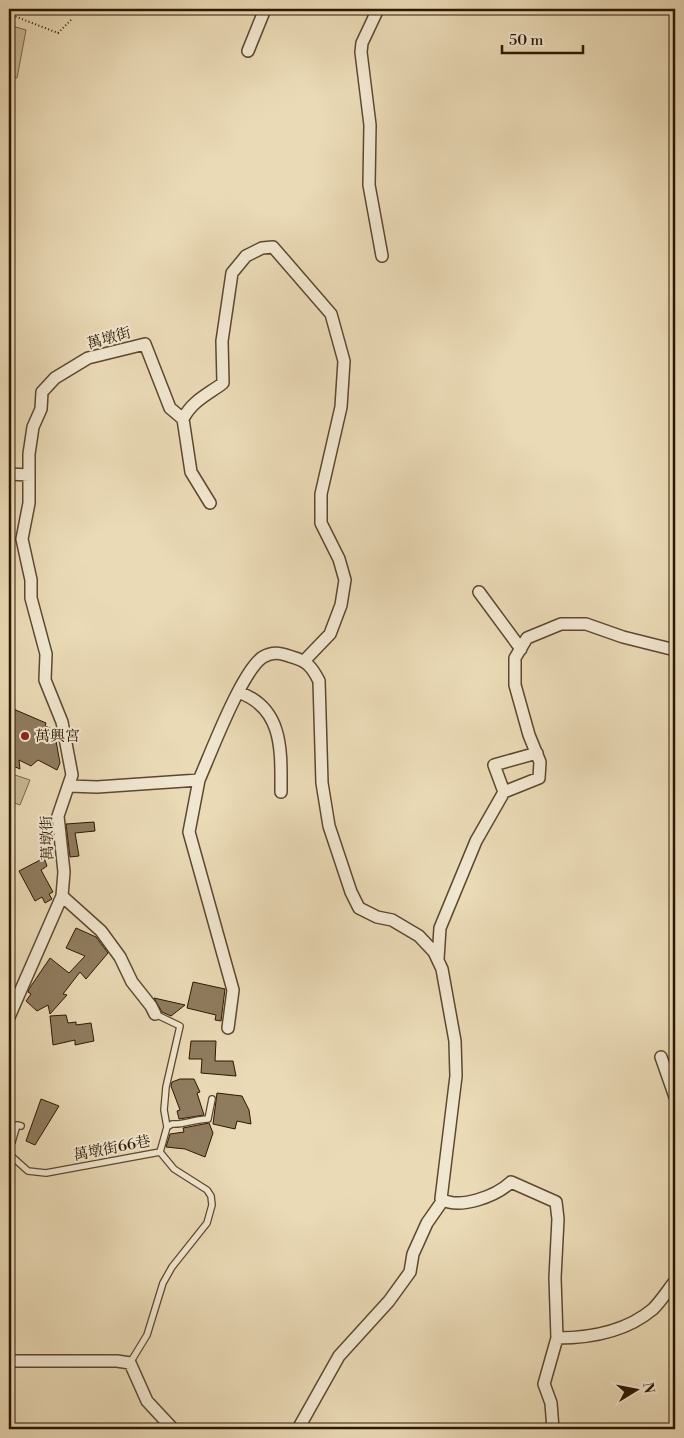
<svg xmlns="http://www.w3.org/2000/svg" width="684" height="1438" font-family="'Libre Bodoni','Noto Serif TC',serif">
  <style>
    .green { fill: #cab997; stroke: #7b684c }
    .building { fill: #8f7c5f; stroke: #2c1700 }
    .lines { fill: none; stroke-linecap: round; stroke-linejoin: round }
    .lane-casing { stroke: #5c482e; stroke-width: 8 }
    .street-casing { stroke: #5c482e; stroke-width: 14 }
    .path { stroke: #2c1700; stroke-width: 2; stroke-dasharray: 1 2.5; stroke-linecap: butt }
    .lane { stroke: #f1e7d0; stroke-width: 5.5 }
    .street { stroke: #f1e7d0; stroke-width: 11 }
    .poi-dot { fill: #8f2418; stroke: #f1e7d0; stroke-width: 2 }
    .labels { text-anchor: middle; stroke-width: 4; stroke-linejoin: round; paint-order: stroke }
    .street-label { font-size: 15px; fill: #2c1700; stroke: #f1e7d0 }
    .poi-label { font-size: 15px; fill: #2c1700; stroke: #f1e7d0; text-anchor: start }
  </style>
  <rect width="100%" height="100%" fill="#eadab6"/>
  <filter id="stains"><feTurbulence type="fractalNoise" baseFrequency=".004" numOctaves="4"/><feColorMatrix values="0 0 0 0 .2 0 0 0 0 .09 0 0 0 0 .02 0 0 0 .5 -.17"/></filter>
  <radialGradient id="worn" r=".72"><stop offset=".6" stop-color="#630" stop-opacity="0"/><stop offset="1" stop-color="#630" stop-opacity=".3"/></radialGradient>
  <path class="green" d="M 9,25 L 26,30 L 17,78 L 9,76 Z
    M 9,773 L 30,780 L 20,805 L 9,801 Z"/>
  <path class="building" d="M 11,708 L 46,723 L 45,726 L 54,730 L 60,763 L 57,770 L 38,760 L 31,766 L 19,760 L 20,769 L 9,764 L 9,714 Z
    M 94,822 L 95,831 L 75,833 L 79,856 L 70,857 L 66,824 Z
    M 44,858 L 47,866 L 41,870 L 53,892 L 49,894 L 52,899 L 45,903 L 42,897 L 35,901 L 19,871 Z
    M 76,928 L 96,937 L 108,953 L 86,979 L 80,972 L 63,994 L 67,995 L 50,1014 L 48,1005 L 37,1011 L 26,1001 L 31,994 L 28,992 L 29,989 L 50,958 L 69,973 L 85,956 L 66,948 Z
    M 193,982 L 225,989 L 221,1021 L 215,1020 L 216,1015 L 187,1008 Z
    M 154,998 L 185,1005 L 171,1016 L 162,1012 Z
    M 66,1015 L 68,1023 L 76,1022 L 76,1025 L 91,1023 L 94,1041 L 75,1045 L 75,1040 L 53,1045 L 50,1016 Z
    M 191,1041 L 216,1041 L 215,1061 L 233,1061 L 236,1076 L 201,1073 L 202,1059 L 189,1059 Z
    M 180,1079 L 194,1079 L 200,1092 L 197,1093 L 204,1115 L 179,1119 L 177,1111 L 180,1110 L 171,1086 L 172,1082 Z
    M 217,1093 L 242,1096 L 249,1110 L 251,1124 L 237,1121 L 235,1129 L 213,1124 Z
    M 41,1099 L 59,1106 L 35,1145 L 26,1141 Z
    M 209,1123 L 213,1133 L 205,1157 L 185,1149 L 166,1147 L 170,1134 L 184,1132 L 183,1128 Z"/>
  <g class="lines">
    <g class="lane-casing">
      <path id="lane" d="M 167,1127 L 172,1124 C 184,1125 195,1119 208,1119 L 212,1099
        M 9,1145 L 12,1142 L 17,1125 L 21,1126
        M 9,1154 L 28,1171 L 46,1173 L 160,1152 L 167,1127 L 164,1110 L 166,1087 L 180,1026 L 155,1014
        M 130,1363 L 147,1335 L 163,1283 L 172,1267 L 207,1223 L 212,1205 L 211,1196 L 207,1190 L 174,1169 L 160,1152"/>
    </g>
    <g class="street-casing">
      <path id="street" d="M 378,9 L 362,43 L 361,52 L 370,125 L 369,185 L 382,256
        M 248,51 L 265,9
        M 183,419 L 191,472 L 210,503
        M 9,474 L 29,475
        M 479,592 L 521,649
        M 238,692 C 284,708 281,751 281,792
        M 199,780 L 189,832 L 233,990 L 228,1028
        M 69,786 L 97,787 L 199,780 C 210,755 242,670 263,657 C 273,651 281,653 292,657 C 307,661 312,667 319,681 L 322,783 L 329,826 L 351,892 L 359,908 L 377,917 L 392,920 L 419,936 L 434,952 L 442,969 L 455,1041 L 456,1076 L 441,1199 C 460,1210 496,1196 511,1182 L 556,1202 L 558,1219 L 555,1278 L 557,1338 L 544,1384 L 551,1403 L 553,1429
        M 504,792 L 494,765 L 537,753
        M 62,896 L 101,931 L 120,957 L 132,982 L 151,1006 L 155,1014
        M 438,959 L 440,928 L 476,841 L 504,792 L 539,778 L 540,762 L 529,735 L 515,685 L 515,658 L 527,638 L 561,624 L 586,624 L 623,637 L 675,650
        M 9,1017 L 62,896 L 64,872 L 58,816 L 72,775 L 62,722 L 45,680 L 46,654 L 31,598 L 31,580 L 22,539 L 29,503 L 29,454 L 33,427 L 41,409 L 42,392 L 55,378 L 88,358 L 145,344 L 170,408 L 183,419 C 192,401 207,395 223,383 L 222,341 L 232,273 L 246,256 L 262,248 L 273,247 L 331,314 L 344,361 L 341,407 L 321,494 L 321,523 L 339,559 L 345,580 L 341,605 L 330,634 L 304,661
        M 661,1057 L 675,1097
        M 557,1338 C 590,1338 627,1331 653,1309 C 661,1301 668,1290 675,1281
        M 9,1361 L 117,1361 L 130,1363 L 147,1401 L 173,1429
        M 298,1429 L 339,1356 L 389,1301 L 410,1272 L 413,1254 L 427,1223 L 441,1203"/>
    </g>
    <path class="path" d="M 9,14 L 58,33 L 72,19"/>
    <use href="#lane" class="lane"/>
    <use href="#street" class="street"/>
  </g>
  <circle class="poi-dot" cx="25" cy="736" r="5"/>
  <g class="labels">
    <g class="street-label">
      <text transform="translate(109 338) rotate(-16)" y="5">萬墩街</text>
      <text transform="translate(47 838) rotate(-92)" y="5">萬墩街</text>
      <text transform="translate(112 1148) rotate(-11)" y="5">萬墩街66巷</text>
    </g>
    <g class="poi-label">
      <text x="35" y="741">萬興宮</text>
    </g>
  </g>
  <rect width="684" height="1438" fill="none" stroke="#eadab6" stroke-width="30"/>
  <rect x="10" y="10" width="664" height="1418" fill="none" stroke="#2c1700" stroke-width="2.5"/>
  <rect x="15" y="15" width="654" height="1408" fill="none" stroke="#2c1700"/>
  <g transform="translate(636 1390) rotate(80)" stroke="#f1e7d0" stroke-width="4" paint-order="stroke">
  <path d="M0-4L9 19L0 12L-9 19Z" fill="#2c1700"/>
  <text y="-8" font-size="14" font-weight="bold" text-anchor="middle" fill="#2c1700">N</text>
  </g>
  <path d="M502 45v8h81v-8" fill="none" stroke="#2c1700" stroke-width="2.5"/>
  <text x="509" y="45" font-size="15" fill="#2c1700" stroke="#f1e7d0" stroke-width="4" paint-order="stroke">50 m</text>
  <rect width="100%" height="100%" filter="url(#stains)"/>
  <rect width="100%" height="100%" fill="url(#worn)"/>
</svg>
